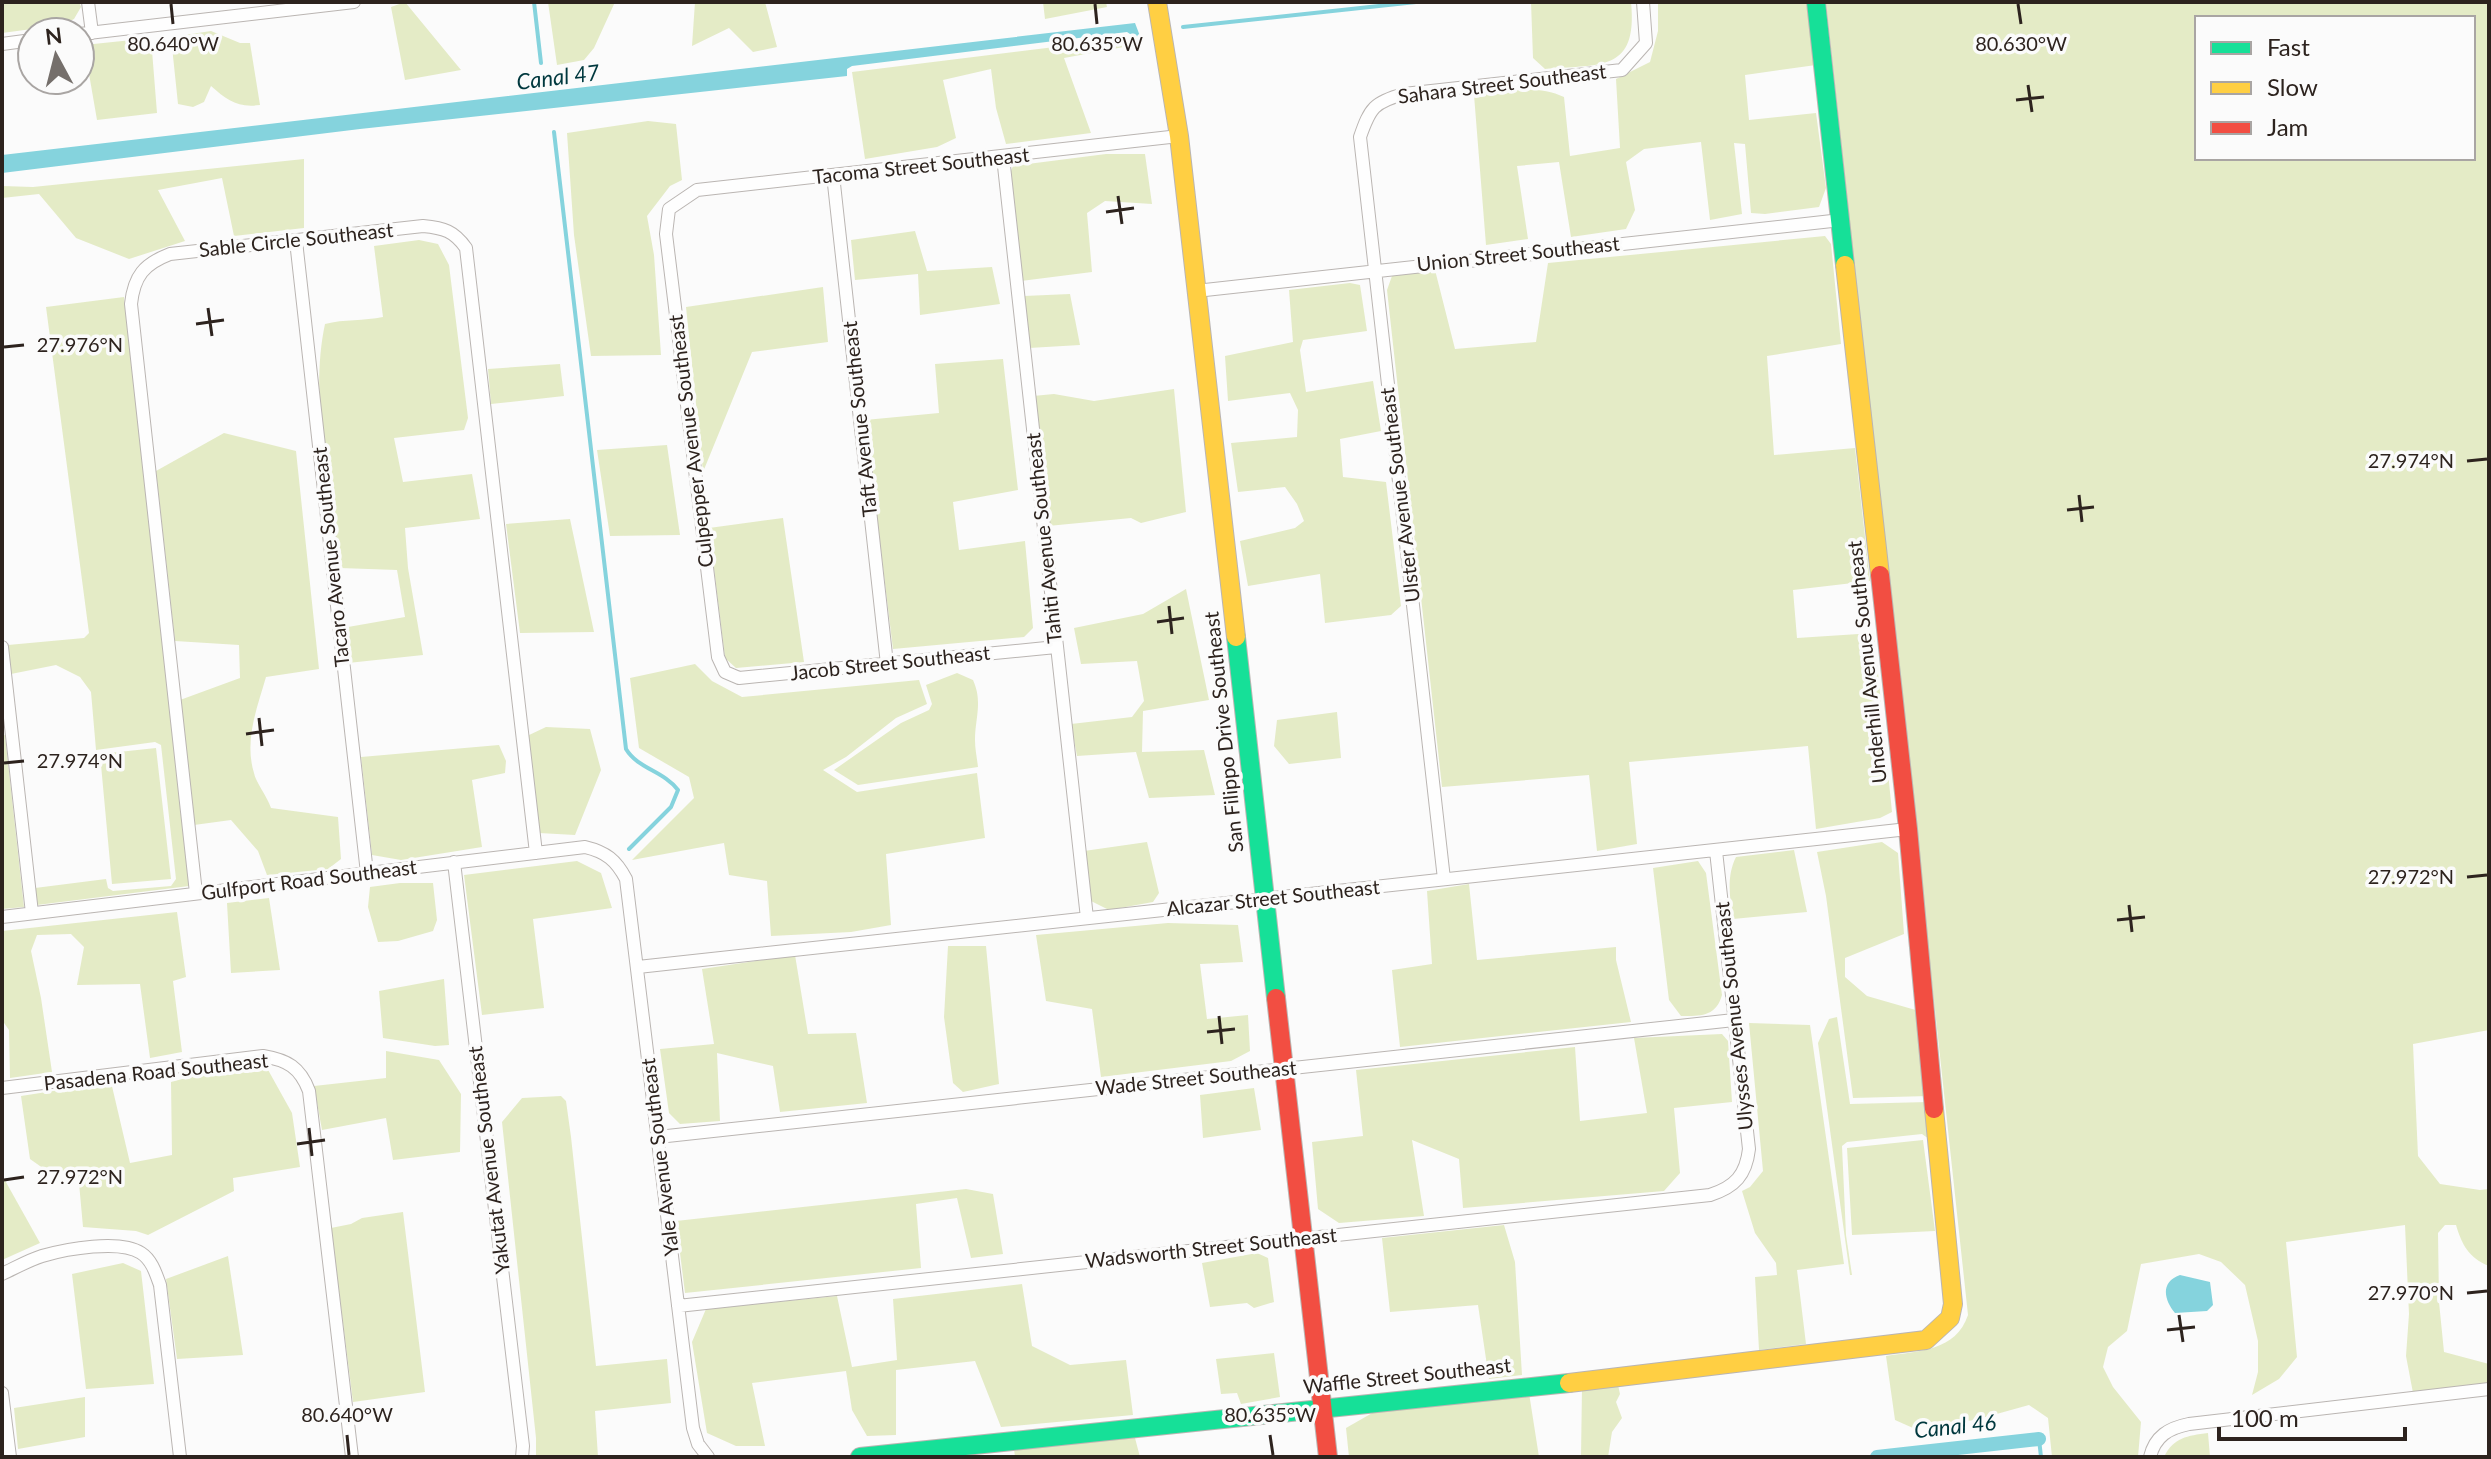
<svg xmlns="http://www.w3.org/2000/svg" width="2491" height="1459" font-family="Lato,sans-serif">
  <style>
    .green { fill: #e4ebc6; fill-rule: evenodd }
    .water { fill: #85d3dd }
    .lines { fill: none; stroke-linecap: round; stroke-linejoin: round }
    .stream { stroke: #85d3dd; stroke-width: 4 }
    .canal { stroke: #85d3dd; stroke-width: 14 }
    .street-casing { stroke: #bab5b2; stroke-width: 14 }
    .fast-casing { stroke: #bab5b2; stroke-width: 20 }
    .slow-casing { stroke: #bab5b2; stroke-width: 20 }
    .jam-casing { stroke: #bab5b2; stroke-width: 20 }
    .street { stroke: #fefefe; stroke-width: 12 }
    .fast { stroke: #16e098; stroke-width: 18 }
    .slow { stroke: #ffcf43; stroke-width: 18 }
    .jam { stroke: #f24e42; stroke-width: 18 }
    .ticks { fill: none; stroke: #2d231e; stroke-width: 3 }
    .labels { text-anchor: middle; stroke-width: 7; stroke-linejoin: round; paint-order: stroke }
    .street-label { font-size: 20px; fill: #2d231e; stroke: #fbfbfb }
    .water-label { font-size: 22px; font-style: italic; fill: #00383e; stroke: #fbfbfb }
    .ticks-label { font-size: 20px; text-anchor: middle; fill: #2d231e; stroke: #fbfbfb; stroke-width: 7; stroke-linejoin: round; paint-order: stroke }
  </style>
  <rect width="100%" height="100%" fill="#fbfbfb"/>
  <path class="green" d="M 2,2 L 79,2 L 81,7 L 74,19 L 62,25 L 2,33 Z
    M 405,2 L 461,70 L 405,80 L 391,7 Z
    M 548,2 L 615,2 L 594,48 L 584,60 L 557,65 Z
    M 695,2 L 765,2 L 777,47 L 753,52 L 729,28 L 692,46 Z
    M 1043,2 L 1106,2 L 1107,7 L 1045,19 Z
    M 1531,2 L 1631,2 C 1638,73 1600,64 1545,69 L 1533,58 Z
    M 1658,2 L 1806,2 L 1816,65 L 1745,75 L 1749,120 L 1816,113 L 1826,188 L 1819,207 L 1765,214 L 1751,213 L 1745,144 L 1734,143 L 1742,214 L 1710,220 L 1701,142 L 1644,149 L 1626,162 L 1635,210 L 1626,229 L 1571,237 L 1559,162 L 1517,166 L 1528,239 L 1486,245 L 1474,95 C 1504,92 1536,83 1564,97 L 1570,156 L 1620,148 L 1616,79 L 1650,62 L 1658,31 Z
    M 1826,2 L 2489,2 L 2489,1030 L 2413,1044 L 2418,1156 L 2440,1184 L 2480,1190 L 2489,1189 L 2489,1266 C 2469,1258 2462,1245 2456,1225 L 2445,1225 L 2438,1233 L 2439,1302 L 2444,1352 L 2489,1364 L 2489,1384 L 2413,1393 L 2406,1356 L 2409,1314 L 2405,1225 L 2286,1242 L 2297,1357 L 2279,1379 L 2252,1395 L 2258,1372 L 2258,1341 L 2245,1285 L 2221,1262 L 2199,1254 L 2141,1264 L 2127,1331 L 2108,1347 L 2103,1367 L 2113,1387 L 2141,1422 L 2138,1457 L 2052,1457 L 2048,1418 L 2029,1405 L 1975,1420 L 1913,1428 L 1895,1420 L 1886,1356 C 1919,1351 1956,1351 1968,1315 ZM 2197,18 L 2473,18 L 2473,158 L 2197,158 Z
    M 211,31 L 240,43 L 250,43 L 260,105 C 237,108 227,100 211,86 L 204,102 L 193,107 L 178,104 L 171,37 Z
    M 151,38 L 157,113 L 97,120 L 84,45 Z
    M 1128,38 L 1129,46 L 1064,58 L 1091,133 L 1006,144 L 996,108 L 991,69 L 943,80 L 956,138 L 937,147 L 865,159 L 852,72 Z
    M 648,121 L 676,124 L 682,180 L 670,186 L 647,216 L 654,255 L 661,355 L 591,356 L 574,235 L 567,133 Z
    M 1106,154 L 1145,154 L 1152,204 L 1105,201 L 1087,213 L 1092,272 L 1021,281 L 1009,176 L 1013,166 Z
    M 304,159 L 304,228 L 234,236 L 222,178 L 158,190 L 185,241 L 129,259 L 76,238 L 39,194 L 2,198 L 2,186 L 33,187 Z
    M 915,231 L 927,271 L 992,267 L 1000,304 L 920,315 L 918,274 L 855,280 L 851,240 Z
    M 1825,236 L 1831,244 L 1841,344 L 1767,356 L 1774,455 L 1855,448 L 1870,581 L 1793,590 L 1797,638 L 1874,633 L 1892,812 L 1880,818 L 1816,829 L 1808,746 L 1629,762 L 1637,844 L 1597,851 L 1589,775 L 1442,787 L 1387,290 L 1392,276 L 1435,270 L 1455,349 L 1536,342 L 1548,263 Z
    M 419,240 L 438,244 L 449,265 L 468,418 L 464,430 L 394,438 L 403,482 L 472,474 L 480,519 L 405,528 L 408,568 L 423,655 L 348,663 L 348,627 L 405,617 L 397,570 L 340,568 C 330,493 309,398 325,324 C 344,319 364,321 383,317 L 374,246 Z
    M 1350,283 L 1360,285 L 1367,331 L 1303,340 L 1300,350 L 1306,392 L 1373,381 L 1381,431 L 1340,439 L 1343,477 L 1386,482 L 1401,606 L 1391,615 L 1325,623 L 1320,574 L 1248,586 L 1240,541 L 1295,528 L 1304,521 L 1297,504 L 1285,487 L 1238,492 L 1231,443 L 1297,437 L 1298,410 L 1290,393 L 1228,401 L 1225,356 L 1293,342 L 1289,290 Z
    M 823,287 L 828,342 L 752,352 L 703,472 L 686,307 Z
    M 1070,294 L 1080,345 L 1029,348 L 1024,296 Z
    M 124,297 L 189,886 L 37,905 L 35,888 L 106,879 L 108,888 L 113,891 L 171,886 L 176,879 L 161,745 L 155,742 L 96,750 L 91,692 L 80,677 L 56,665 L 11,674 L 8,645 L 84,638 L 89,633 L 46,307 Z
    M 1003,359 L 1018,490 L 953,502 L 959,550 L 1025,541 L 1033,628 L 1024,637 L 893,649 L 865,420 L 939,413 L 935,364 Z
    M 560,364 L 564,396 L 491,404 L 488,369 Z
    M 1174,389 L 1186,512 L 1141,523 L 1131,518 L 1048,526 L 1033,396 L 1054,394 L 1094,401 Z
    M 224,433 L 296,451 L 319,669 L 266,677 C 257,708 244,741 254,773 C 256,783 267,796 271,808 L 338,817 L 341,859 L 328,869 L 267,875 L 258,851 L 231,820 L 194,825 L 180,700 L 240,678 L 239,645 L 175,641 L 156,471 Z
    M 667,445 L 680,535 L 610,536 L 597,450 Z
    M 783,518 L 804,662 L 736,668 L 725,658 L 709,528 Z
    M 570,519 L 594,632 L 520,633 L 506,524 Z
    M 1186,589 L 1209,700 L 1143,711 L 1142,752 L 1204,750 L 1215,795 L 1149,798 L 1136,752 L 1077,756 L 1071,724 L 1132,717 L 1144,701 L 1137,661 L 1081,664 L 1074,628 L 1143,614 Z
    M 695,664 L 712,681 L 742,697 L 919,680 L 927,704 L 896,718 L 846,757 L 823,770 L 857,792 L 977,773 L 985,838 L 886,854 L 891,925 L 851,932 L 771,936 L 767,881 L 729,875 L 724,843 L 632,860 L 694,798 L 689,777 L 639,748 L 630,678 Z
    M 957,673 L 973,680 C 983,702 975,718 975,740 C 975,749 977,758 978,767 L 858,785 L 834,770 L 901,723 L 929,710 L 932,704 L 926,685 Z
    M 1337,712 L 1341,758 L 1289,764 L 1274,746 L 1277,720 Z
    M 546,727 L 590,729 L 601,770 L 575,835 L 539,833 L 527,736 Z
    M 5,735 L 24,907 L 2,909 L 2,736 Z
    M 499,745 L 506,761 L 505,773 L 472,780 L 482,847 L 401,860 L 372,855 L 361,757 Z
    M 156,748 L 171,879 L 112,884 L 100,754 Z
    M 1147,842 L 1159,893 L 1153,902 L 1109,910 L 1091,901 L 1084,851 Z
    M 1882,842 L 1898,853 L 1904,934 L 1845,958 L 1845,977 L 1867,996 L 1919,1011 L 1929,1096 L 1853,1098 L 1826,896 L 1817,852 Z
    M 1794,850 L 1807,912 L 1733,919 C 1730,898 1726,877 1736,857 Z
    M 577,861 L 601,873 L 612,908 L 533,919 L 544,1008 L 482,1015 L 464,875 Z
    M 1698,861 L 1706,873 L 1722,995 C 1716,1017 1700,1016 1681,1016 L 1669,1000 L 1653,868 Z
    M 400,883 L 433,883 L 437,920 L 433,931 L 398,941 L 378,942 L 368,907 L 370,887 Z
    M 1469,884 L 1477,960 L 1616,947 L 1616,960 L 1631,1022 L 1400,1047 L 1392,970 L 1432,964 L 1427,891 Z
    M 269,898 L 280,970 L 231,973 L 227,903 Z
    M 177,912 L 186,977 L 173,981 L 182,1052 L 150,1058 L 140,984 L 77,985 L 84,947 L 71,934 L 37,935 L 31,951 L 41,998 L 52,1072 L 10,1078 L 9,1030 L 2,1020 L 2,931 Z
    M 1168,923 L 1238,925 L 1243,962 L 1200,964 L 1207,1019 L 1248,1015 L 1250,1051 L 1231,1061 L 1101,1077 L 1092,1009 L 1046,1001 L 1036,935 Z
    M 948,946 L 986,946 L 999,1084 L 963,1092 L 953,1083 L 944,1017 Z
    M 795,955 L 808,1034 L 856,1033 L 867,1103 L 780,1112 L 773,1066 L 717,1053 L 720,1121 L 680,1124 L 669,1113 L 660,1049 L 714,1044 L 702,969 Z
    M 444,979 L 449,1045 L 435,1046 L 383,1038 L 379,991 Z
    M 1837,1017 L 1850,1104 L 1928,1102 L 1929,1139 L 1922,1134 L 1847,1142 L 1842,1146 L 1846,1235 L 1852,1275 L 1850,1275 L 1818,1043 L 1829,1019 Z
    M 1749,1023 L 1810,1025 L 1844,1264 L 1797,1270 L 1806,1344 L 1759,1350 L 1755,1277 L 1777,1275 L 1776,1263 L 1755,1233 L 1742,1191 L 1750,1187 L 1763,1171 Z
    M 1722,1034 L 1728,1041 L 1732,1102 L 1674,1108 L 1680,1173 L 1664,1191 L 1463,1208 L 1459,1159 L 1412,1140 L 1424,1216 L 1339,1223 L 1318,1209 L 1312,1142 L 1363,1136 L 1356,1070 L 1575,1047 L 1580,1121 L 1647,1113 L 1634,1038 Z
    M 386,1051 L 439,1060 L 461,1094 L 460,1152 L 393,1160 L 386,1118 L 322,1130 L 314,1086 L 386,1078 Z
    M 267,1068 L 292,1113 L 300,1167 L 233,1178 L 234,1191 L 148,1235 L 136,1231 L 83,1227 L 78,1172 L 47,1171 L 30,1159 L 21,1096 L 111,1082 L 130,1163 L 172,1155 L 171,1082 L 205,1073 Z
    M 1254,1088 L 1261,1130 L 1203,1138 L 1200,1095 Z
    M 561,1096 L 566,1101 L 571,1137 L 596,1366 L 667,1359 L 671,1403 L 595,1411 L 598,1457 L 536,1457 L 536,1438 L 502,1122 L 522,1098 Z
    M 1923,1140 L 1935,1231 L 1852,1235 L 1847,1148 Z
    M 2,1175 L 40,1243 L 2,1260 Z
    M 966,1189 L 993,1194 L 1003,1254 L 971,1258 L 957,1198 L 916,1204 L 921,1268 L 685,1293 L 676,1221 Z
    M 403,1212 L 425,1392 L 353,1402 L 331,1228 L 351,1224 L 362,1218 Z
    M 1504,1225 L 1515,1262 L 1522,1375 L 1489,1379 L 1478,1305 L 1390,1312 L 1382,1238 Z
    M 1257,1253 L 1268,1258 L 1274,1302 L 1254,1308 L 1247,1303 L 1210,1307 L 1202,1263 Z
    M 228,1256 L 243,1355 L 177,1359 L 166,1279 Z
    M 123,1263 L 141,1271 L 154,1384 L 86,1389 L 72,1274 Z
    M 1022,1284 L 1032,1346 L 1070,1365 L 1126,1360 L 1133,1415 L 1001,1427 L 975,1361 L 896,1370 L 896,1435 L 867,1436 L 852,1410 L 846,1371 L 752,1383 L 765,1446 L 736,1446 L 707,1433 L 692,1342 L 706,1309 L 837,1296 L 852,1367 L 897,1360 L 893,1299 Z
    M 1274,1353 L 1280,1397 L 1241,1404 L 1237,1393 L 1221,1394 L 1216,1359 Z
    M 1618,1385 L 1620,1394 L 1616,1402 L 1622,1418 L 1612,1432 L 1608,1457 L 1581,1457 L 1582,1387 Z
    M 1529,1393 L 1539,1457 L 1349,1457 L 1346,1428 L 1374,1412 Z
    M 85,1397 L 85,1437 L 18,1449 L 14,1408 Z
    M 2208,1433 L 2210,1457 L 2164,1457 C 2174,1437 2187,1436 2208,1433 Z
    M 1135,1438 L 1140,1457 L 1015,1457 L 1014,1449 Z"/>
  <path class="water" d="M 1135,23 L 1143,44 L 1134,45 L 1133,36 L 1127,32 L 852,66 L 847,69 L 847,76 L 360,129 L 2,173 L 2,155 Z
    M 2180,1275 L 2210,1282 L 2213,1305 L 2207,1311 L 2175,1313 C 2164,1300 2160,1282 2180,1275 Z"/>
  <g class="lines">
    <path class="stream" d="M 534,2 L 541,63
      M 1183,27 L 1416,2
      M 554,132 L 626,749 C 638,769 664,771 678,790 L 671,807 L 629,849
      M 2039,1439 L 2041,1457"/>
    <path class="canal" d="M 1877,1457 L 2039,1439"/>
    <g class="street-casing">
      <path id="street" d="M 88,2 L 92,33
        M 80,34 L 354,2
        M 2,44 L 32,40
        M 1003,157 L 1087,918
        M 833,175 L 887,664
        M 296,241 L 367,873
        M 1196,291 L 1841,220
        M 2,647 L 32,913
        M 1056,647 L 739,678 L 725,672 L 718,657 L 666,234 L 669,209 L 697,190 L 1179,136
        M 454,862 L 523,1446 L 522,1457
        M 1444,879 L 1360,137 C 1370,108 1374,102 1404,94 L 1622,70 L 1646,43 L 1643,2
        M 196,893 L 131,304 C 134,276 144,264 170,254 L 423,226 C 444,228 454,231 466,248 L 536,853
        M 2,917 L 585,847 C 606,852 616,860 626,879 L 693,1428 L 698,1444 L 708,1457
        M 638,967 L 1908,829
        M 2,1088 L 263,1056 C 287,1060 300,1067 309,1091 L 352,1457
        M 658,1137 L 1734,1020
        M 2,1274 C 15,1268 29,1260 42,1256 C 66,1249 120,1239 141,1253 C 152,1260 156,1274 160,1285 L 180,1457
        M 678,1306 L 1710,1195 C 1735,1187 1746,1175 1749,1149 L 1716,851
        M 2,1393 L 10,1457
        M 2150,1457 C 2155,1436 2169,1428 2189,1424 L 2489,1389"/>
    </g>
    <g class="fast-casing">
      <path id="fast" d="M 1816,2 L 1845,265
        M 1236,637 L 1276,998
        M 860,1457 L 1569,1383"/>
    </g>
    <g class="slow-casing">
      <path id="slow" d="M 1157,2 L 1179,136 L 1236,637
        M 1845,265 L 1880,575
        M 1569,1383 L 1926,1340 L 1950,1318 L 1953,1304 L 1934,1109"/>
    </g>
    <g class="jam-casing">
      <path id="jam" d="M 1880,575 L 1908,829 L 1934,1109
        M 1276,998 L 1328,1457"/>
    </g>
    <use href="#street" class="street"/>
    <use href="#fast" class="fast"/>
    <use href="#slow" class="slow"/>
    <use href="#jam" class="jam"/>
  </g>
  <path class="ticks" d="M 171,4 L 173,24M 1095,4 L 1097,24M 2018,4 L 2021,24M 2028,85 L 2032,112M 2016,100 L 2044,97M 1118,196 L 1122,224M 1106,212 L 1134,208M 208,308 L 212,336M 196,324 L 224,320M 4,347 L 24,345M 2467,461 L 2487,459M 2079,495 L 2082,522M 2067,510 L 2094,507M 1169,606 L 1172,634M 1157,622 L 1184,618M 259,718 L 262,746M 246,734 L 274,730M 4,763 L 24,761M 2467,877 L 2487,875M 2129,905 L 2132,932M 2117,920 L 2145,917M 1219,1016 L 1222,1044M 1207,1032 L 1235,1029M 309,1128 L 312,1156M 297,1144 L 325,1140M 4,1180 L 24,1177M 2467,1293 L 2487,1291M 2179,1315 L 2183,1342M 2167,1330 L 2195,1327M 347,1435 L 349,1455M 1270,1435 L 1273,1455"/>
  <g class="labels">
    <g class="street-label">
      <text transform="translate(1502 84) rotate(-7)" y="7">Sahara Street Southeast</text>
      <text transform="translate(921 166) rotate(-6)" y="7">Tacoma Street Southeast</text>
      <text transform="translate(296 240) rotate(-6)" y="7">Sable Circle Southeast</text>
      <text transform="translate(1518 254) rotate(-6)" y="7">Union Street Southeast</text>
      <text transform="translate(860 419) rotate(-96)" y="7">Taft Avenue Southeast</text>
      <text transform="translate(691 441) rotate(-97)" y="7">Culpepper Avenue Southeast</text>
      <text transform="translate(1400 495) rotate(-97)" y="7">Ulster Avenue Southeast</text>
      <text transform="translate(1044 538) rotate(-96)" y="7">Tahiti Avenue Southeast</text>
      <text transform="translate(331 557) rotate(-96)" y="7">Tacaro Avenue Southeast</text>
      <text transform="translate(1867 662) rotate(-96)" y="7">Underhill Avenue Southeast</text>
      <text transform="translate(890 663) rotate(-6)" y="7">Jacob Street Southeast</text>
      <text transform="translate(1224 732) rotate(-96)" y="7">San Filippo Drive Southeast</text>
      <text transform="translate(309 880) rotate(-7)" y="7">Gulfport Road Southeast</text>
      <text transform="translate(1273 898) rotate(-6)" y="7">Alcazar Street Southeast</text>
      <text transform="translate(1734 1016) rotate(-96)" y="7">Ulysses Avenue Southeast</text>
      <text transform="translate(156 1072) rotate(-6)" y="7">Pasadena Road Southeast</text>
      <text transform="translate(1196 1078) rotate(-6)" y="7">Wade Street Southeast</text>
      <text transform="translate(660 1157) rotate(-97)" y="7">Yale Avenue Southeast</text>
      <text transform="translate(489 1160) rotate(-97)" y="7">Yakutat Avenue Southeast</text>
      <text transform="translate(1211 1248) rotate(-6)" y="7">Wadsworth Street Southeast</text>
      <text transform="translate(1407 1376) rotate(-6)" y="7">Waffle Street Southeast</text>
    </g>
    <g class="water-label">
      <text transform="translate(558 77) rotate(-7)" y="8">Canal 47</text>
      <text transform="translate(1955 1426) rotate(-6)" y="8">Canal 46</text>
    </g>
  </g>
  <g class="ticks-label">
    <text x="173" y="51">80.640°W</text>
    <text x="1097" y="51">80.635°W</text>
    <text x="2021" y="51">80.630°W</text>
    <text x="80" y="352">27.976°N</text>
    <text x="2411" y="468">27.974°N</text>
    <text x="80" y="768">27.974°N</text>
    <text x="2411" y="884">27.972°N</text>
    <text x="80" y="1184">27.972°N</text>
    <text x="2411" y="1300">27.970°N</text>
    <text x="347" y="1422">80.640°W</text>
    <text x="1270" y="1422">80.635°W</text>
  </g>
  <rect width="2491" height="1459" fill="none" stroke="#2d231e" stroke-width="8"/>
  <rect x="2195" y="16" width="280" height="144" fill="#fbfbfb" stroke="#a9a5a3" stroke-width="2"/>
  <rect x="2211" y="42" width="40" height="12" fill="#16e098" stroke="#a9a5a3" stroke-width="2"/>
  <text x="2267" y="56" font-size="24" fill="#2d231e">Fast</text>
  <rect x="2211" y="82" width="40" height="12" fill="#ffcf43" stroke="#a9a5a3" stroke-width="2"/>
  <text x="2267" y="96" font-size="24" fill="#2d231e">Slow</text>
  <rect x="2211" y="122" width="40" height="12" fill="#f24e42" stroke="#a9a5a3" stroke-width="2"/>
  <text x="2267" y="136" font-size="24" fill="#2d231e">Jam</text>
  <g transform="translate(56 56) rotate(353)"><circle r="38" fill="#fbfbfb" stroke="#a9a5a3" stroke-width="2"/>
  <path d="M0-6L14 30L0 20L-14 30Z" fill="#756f6b"/>
  <text y="-12" font-size="22" font-weight="bold" text-anchor="middle" fill="#2d231e">N</text>
  </g>
  <path d="M2219 1427v12h186v-12" fill="none" stroke="#2d231e" stroke-width="4"/>
  <text x="2231" y="1427" font-size="24" fill="#2d231e" stroke="#fbfbfb" stroke-width="6" paint-order="stroke">100 m</text>
</svg>
